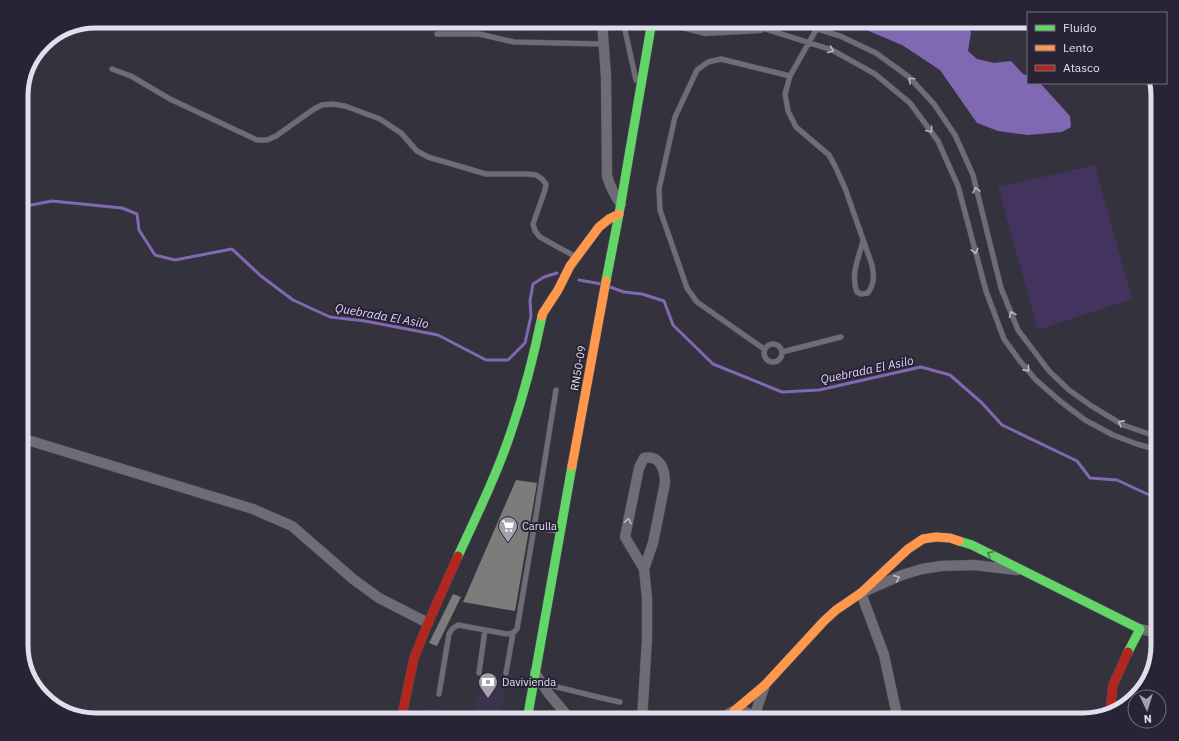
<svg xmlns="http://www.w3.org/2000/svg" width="1179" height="741" font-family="'IBM Plex Sans',sans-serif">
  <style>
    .built { fill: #3a334b }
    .green { fill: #42345f }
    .water { fill: #8068b2 }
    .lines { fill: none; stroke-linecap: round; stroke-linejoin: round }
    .stream { stroke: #8068b2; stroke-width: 3 }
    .building { fill: #7e7b7b }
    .lane-casing { stroke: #504e57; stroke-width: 6 }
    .street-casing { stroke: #504e57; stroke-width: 11 }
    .fast-casing { stroke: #504e57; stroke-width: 10 }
    .slow-casing { stroke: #504e57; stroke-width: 10 }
    .jam-casing { stroke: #504e57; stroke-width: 10 }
    .lane { stroke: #6f6c75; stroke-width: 5 }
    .street { stroke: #6f6c75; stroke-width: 10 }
    .fast { stroke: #63d668; stroke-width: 9 }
    .slow { stroke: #ff974d; stroke-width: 9 }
    .jam { stroke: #b3261e; stroke-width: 9 }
    .oneway { stroke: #bab7c2 }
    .oneway2 { stroke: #467c4f }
    .labels { text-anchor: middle; stroke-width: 4; stroke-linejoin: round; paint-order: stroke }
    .street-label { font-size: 11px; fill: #e2dfec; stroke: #292336 }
    .poi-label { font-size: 11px; fill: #e2dfec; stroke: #292336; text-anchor: start }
    .water-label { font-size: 12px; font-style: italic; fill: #dfd3ff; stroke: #292336 }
    .rim { fill: none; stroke: #e2dfec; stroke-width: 5 }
  </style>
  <rect width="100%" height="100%" fill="#34323c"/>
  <path class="built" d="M 496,683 L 507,684 L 500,720 L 472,720 L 476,694 Z
    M 438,708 L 439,720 L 416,720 L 416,716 L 425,715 L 424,710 Z"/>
  <path class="green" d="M 1095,165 L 1132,299 L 1038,330 L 998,187 Z"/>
  <path class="water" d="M 862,21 L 967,21 L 971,33 L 968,51 L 977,59 L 994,63 L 1011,61 L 1023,74 L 1028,76 L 1028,83 L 1040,83 L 1070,116 L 1071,127 L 1062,132 L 1028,135 L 998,131 L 977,123 L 940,70 L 902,45 L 864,29 Z"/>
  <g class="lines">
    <path class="stream" d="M 21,207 L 52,201 L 122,208 L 137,214 L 139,230 L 155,255 L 175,260 L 232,249 L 261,276 L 293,300 L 330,317 L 365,321 L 438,335 L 486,360 L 508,360 L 525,343 L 531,316 L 530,301 L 533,284 L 544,277 L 557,273
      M 579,280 L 601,284
      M 610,287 L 624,292 L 642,294 L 664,301 L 673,325 L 713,364 L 782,392 L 819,390 L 921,367 L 950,375 L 982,403 L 1002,425 L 1077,461 L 1090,478 L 1117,480 L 1158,499"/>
  </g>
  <path class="building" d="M 516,480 L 537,483 L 515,611 L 463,602 Z
    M 453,594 L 461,597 L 437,646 L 429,643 Z"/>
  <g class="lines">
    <g class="lane-casing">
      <path id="lane" d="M 623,21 L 636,80
        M 740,21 L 832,50 L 875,74 L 910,103 L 938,141 L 958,186 L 986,291 L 1004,339 L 1020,361 L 1036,380 L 1060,401 L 1085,420 L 1113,435 L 1137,444 L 1158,450
        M 792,21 L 840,36 L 876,53 L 909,77 L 934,104 L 955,135 L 973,175 L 1001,288 L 1018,330 L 1049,371 L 1069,390 L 1090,405 L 1123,425 L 1158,437
        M 821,21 L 790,76 L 785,94 L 788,111 L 796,127 L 829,155 L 835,166 L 845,188 L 872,265 C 874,277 875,282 868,293 L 861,294 L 857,292 C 850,275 859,257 863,241
        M 437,34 L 479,34 L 514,42 L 604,44
        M 112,69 L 131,76 L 170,99 L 257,140 L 267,140 L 276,136 L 314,109 L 322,105 L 332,104 L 345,106 L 380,119 L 401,133 L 417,151 L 428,157 L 486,174 L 527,174 L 536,175 L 542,179 L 546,184 L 545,190 L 533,224 L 535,231 L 540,237 L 576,257
        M764 353a9 9 0 1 1 18 0a9 9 0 1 1-18 0Z
        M 764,349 L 697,302 L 687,288 L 660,210 L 659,189 L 675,117 L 697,70 L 708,62 L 721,59 L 790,76
        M 782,352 L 841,337
        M 534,528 L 556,390
        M 479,673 L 485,630
        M 506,673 L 513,633
        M 543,684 C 569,689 594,697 620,702
        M 439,694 L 449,634 L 452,629 L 458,625 L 507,634 L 513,633 L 517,629 L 534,528 L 558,531"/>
    </g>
    <g class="street-casing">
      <path id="street" d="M 602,21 L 606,77 L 607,176 C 610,186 614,195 621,204
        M 666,21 L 705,31 L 760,28
        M 21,438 L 253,509 L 292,526 L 353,579 L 379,598 L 428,623
        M 1140,629 L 1158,633
        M 535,673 L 549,694 L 571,720
        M 754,717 L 765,685
        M 642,720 L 647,639 L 647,598 L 644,569 L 625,537 L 639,468 L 644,458 C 660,455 665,469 665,483 L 653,543 L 644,569
        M 723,720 C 731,707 747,708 756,720
        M 898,720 L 884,655 L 861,593 L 902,575 L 922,569 L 941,566 L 974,565 L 1017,570"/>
    </g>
    <g class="fast-casing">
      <path id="fast" d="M 606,281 L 619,214 L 652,21
        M 959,541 L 972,545 L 1140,629 L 1128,652
        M 458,556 C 477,515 497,474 511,432 C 524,394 534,355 542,316
        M 527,720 L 572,466"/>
    </g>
    <g class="slow-casing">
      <path id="slow" d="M 542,316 L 543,313 L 558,290 L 570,266 L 599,227 L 609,219 L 619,214
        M 572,466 L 606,281
        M 734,711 L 765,685 L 824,621 L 836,610 L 861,593 L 908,549 L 923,539 L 936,537 L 950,538 L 959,541"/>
    </g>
    <g class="jam-casing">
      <path id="jam" d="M 1110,713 L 1113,685 L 1128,652
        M 401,720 L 414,658 L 428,623 L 458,556"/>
    </g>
    <use href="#lane" class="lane"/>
    <use href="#street" class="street"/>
    <use href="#fast" class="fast"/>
    <use href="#slow" class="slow"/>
    <use href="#jam" class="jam"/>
  </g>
  <defs><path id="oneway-chevron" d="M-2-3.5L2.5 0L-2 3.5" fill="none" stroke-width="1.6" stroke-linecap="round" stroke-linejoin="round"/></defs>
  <g class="oneway">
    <use href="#oneway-chevron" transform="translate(831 50) rotate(22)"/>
    <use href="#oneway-chevron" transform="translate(911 80) rotate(-137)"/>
    <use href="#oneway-chevron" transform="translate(930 130) rotate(54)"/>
    <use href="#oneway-chevron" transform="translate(976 190) rotate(-104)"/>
    <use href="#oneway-chevron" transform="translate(975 251) rotate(76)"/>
    <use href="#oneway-chevron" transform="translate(1012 314) rotate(-113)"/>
    <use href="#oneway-chevron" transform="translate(1027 369) rotate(48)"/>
    <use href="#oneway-chevron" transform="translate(1121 423) rotate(-152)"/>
    <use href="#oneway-chevron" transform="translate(628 521) rotate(-79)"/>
    <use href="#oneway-chevron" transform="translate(897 578) rotate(-24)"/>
  </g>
  <use class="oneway2" href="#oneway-chevron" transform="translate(990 554) rotate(-153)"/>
  <defs>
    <g id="supermarket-pin" transform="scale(1)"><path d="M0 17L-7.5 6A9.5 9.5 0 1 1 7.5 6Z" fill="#a5a2ae" stroke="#292336"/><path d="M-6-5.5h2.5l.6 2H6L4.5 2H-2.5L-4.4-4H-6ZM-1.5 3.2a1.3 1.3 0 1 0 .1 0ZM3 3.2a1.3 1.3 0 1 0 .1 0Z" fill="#fff"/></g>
    <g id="bank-pin" transform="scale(1)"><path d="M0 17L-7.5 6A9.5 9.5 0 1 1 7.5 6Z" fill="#a5a2ae" stroke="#292336"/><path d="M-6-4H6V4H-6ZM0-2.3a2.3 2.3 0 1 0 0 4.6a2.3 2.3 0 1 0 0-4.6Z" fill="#fff"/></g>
  </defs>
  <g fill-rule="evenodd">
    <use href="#supermarket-pin" x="508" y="526"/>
    <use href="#bank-pin" x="488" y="682"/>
  </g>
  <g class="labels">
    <g class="street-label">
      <text transform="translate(578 368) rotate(-80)" y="4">RN50-09</text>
    </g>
    <g class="poi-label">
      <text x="522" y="530">Carulla</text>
      <text x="502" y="686">Davivienda</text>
    </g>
    <g class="water-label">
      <text transform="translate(382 316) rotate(10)" y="4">Quebrada El Asilo</text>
      <text transform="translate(867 370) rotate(-12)" y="4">Quebrada El Asilo</text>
    </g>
  </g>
  <path d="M0 0H1179V741H0ZM96 28H1083A68 68 0 0 1 1151 96V645A68 68 0 0 1 1083 713H96A68 68 0 0 1 28 645V96A68 68 0 0 1 96 28Z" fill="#292336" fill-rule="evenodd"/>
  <path class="rim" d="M96 28H1083A68 68 0 0 1 1151 96V645A68 68 0 0 1 1083 713H96A68 68 0 0 1 28 645V96A68 68 0 0 1 96 28Z"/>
  <rect x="1027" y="12" width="140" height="72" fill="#292336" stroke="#736e7f"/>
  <rect x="1035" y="25" width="20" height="6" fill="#63d668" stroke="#736e7f"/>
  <text x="1063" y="32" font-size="12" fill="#e2dfec">Fluido</text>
  <rect x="1035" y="45" width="20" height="6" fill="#ff974d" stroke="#736e7f"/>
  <text x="1063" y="52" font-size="12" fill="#e2dfec">Lento</text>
  <rect x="1035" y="65" width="20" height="6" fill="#b3261e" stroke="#736e7f"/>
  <text x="1063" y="72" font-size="12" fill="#e2dfec">Atasco</text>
  <g transform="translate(1147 709) rotate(176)"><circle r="19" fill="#292336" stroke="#736e7f"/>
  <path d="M0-3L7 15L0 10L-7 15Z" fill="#a5a2ae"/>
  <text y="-6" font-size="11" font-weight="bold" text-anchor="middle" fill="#e2dfec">N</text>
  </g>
</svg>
